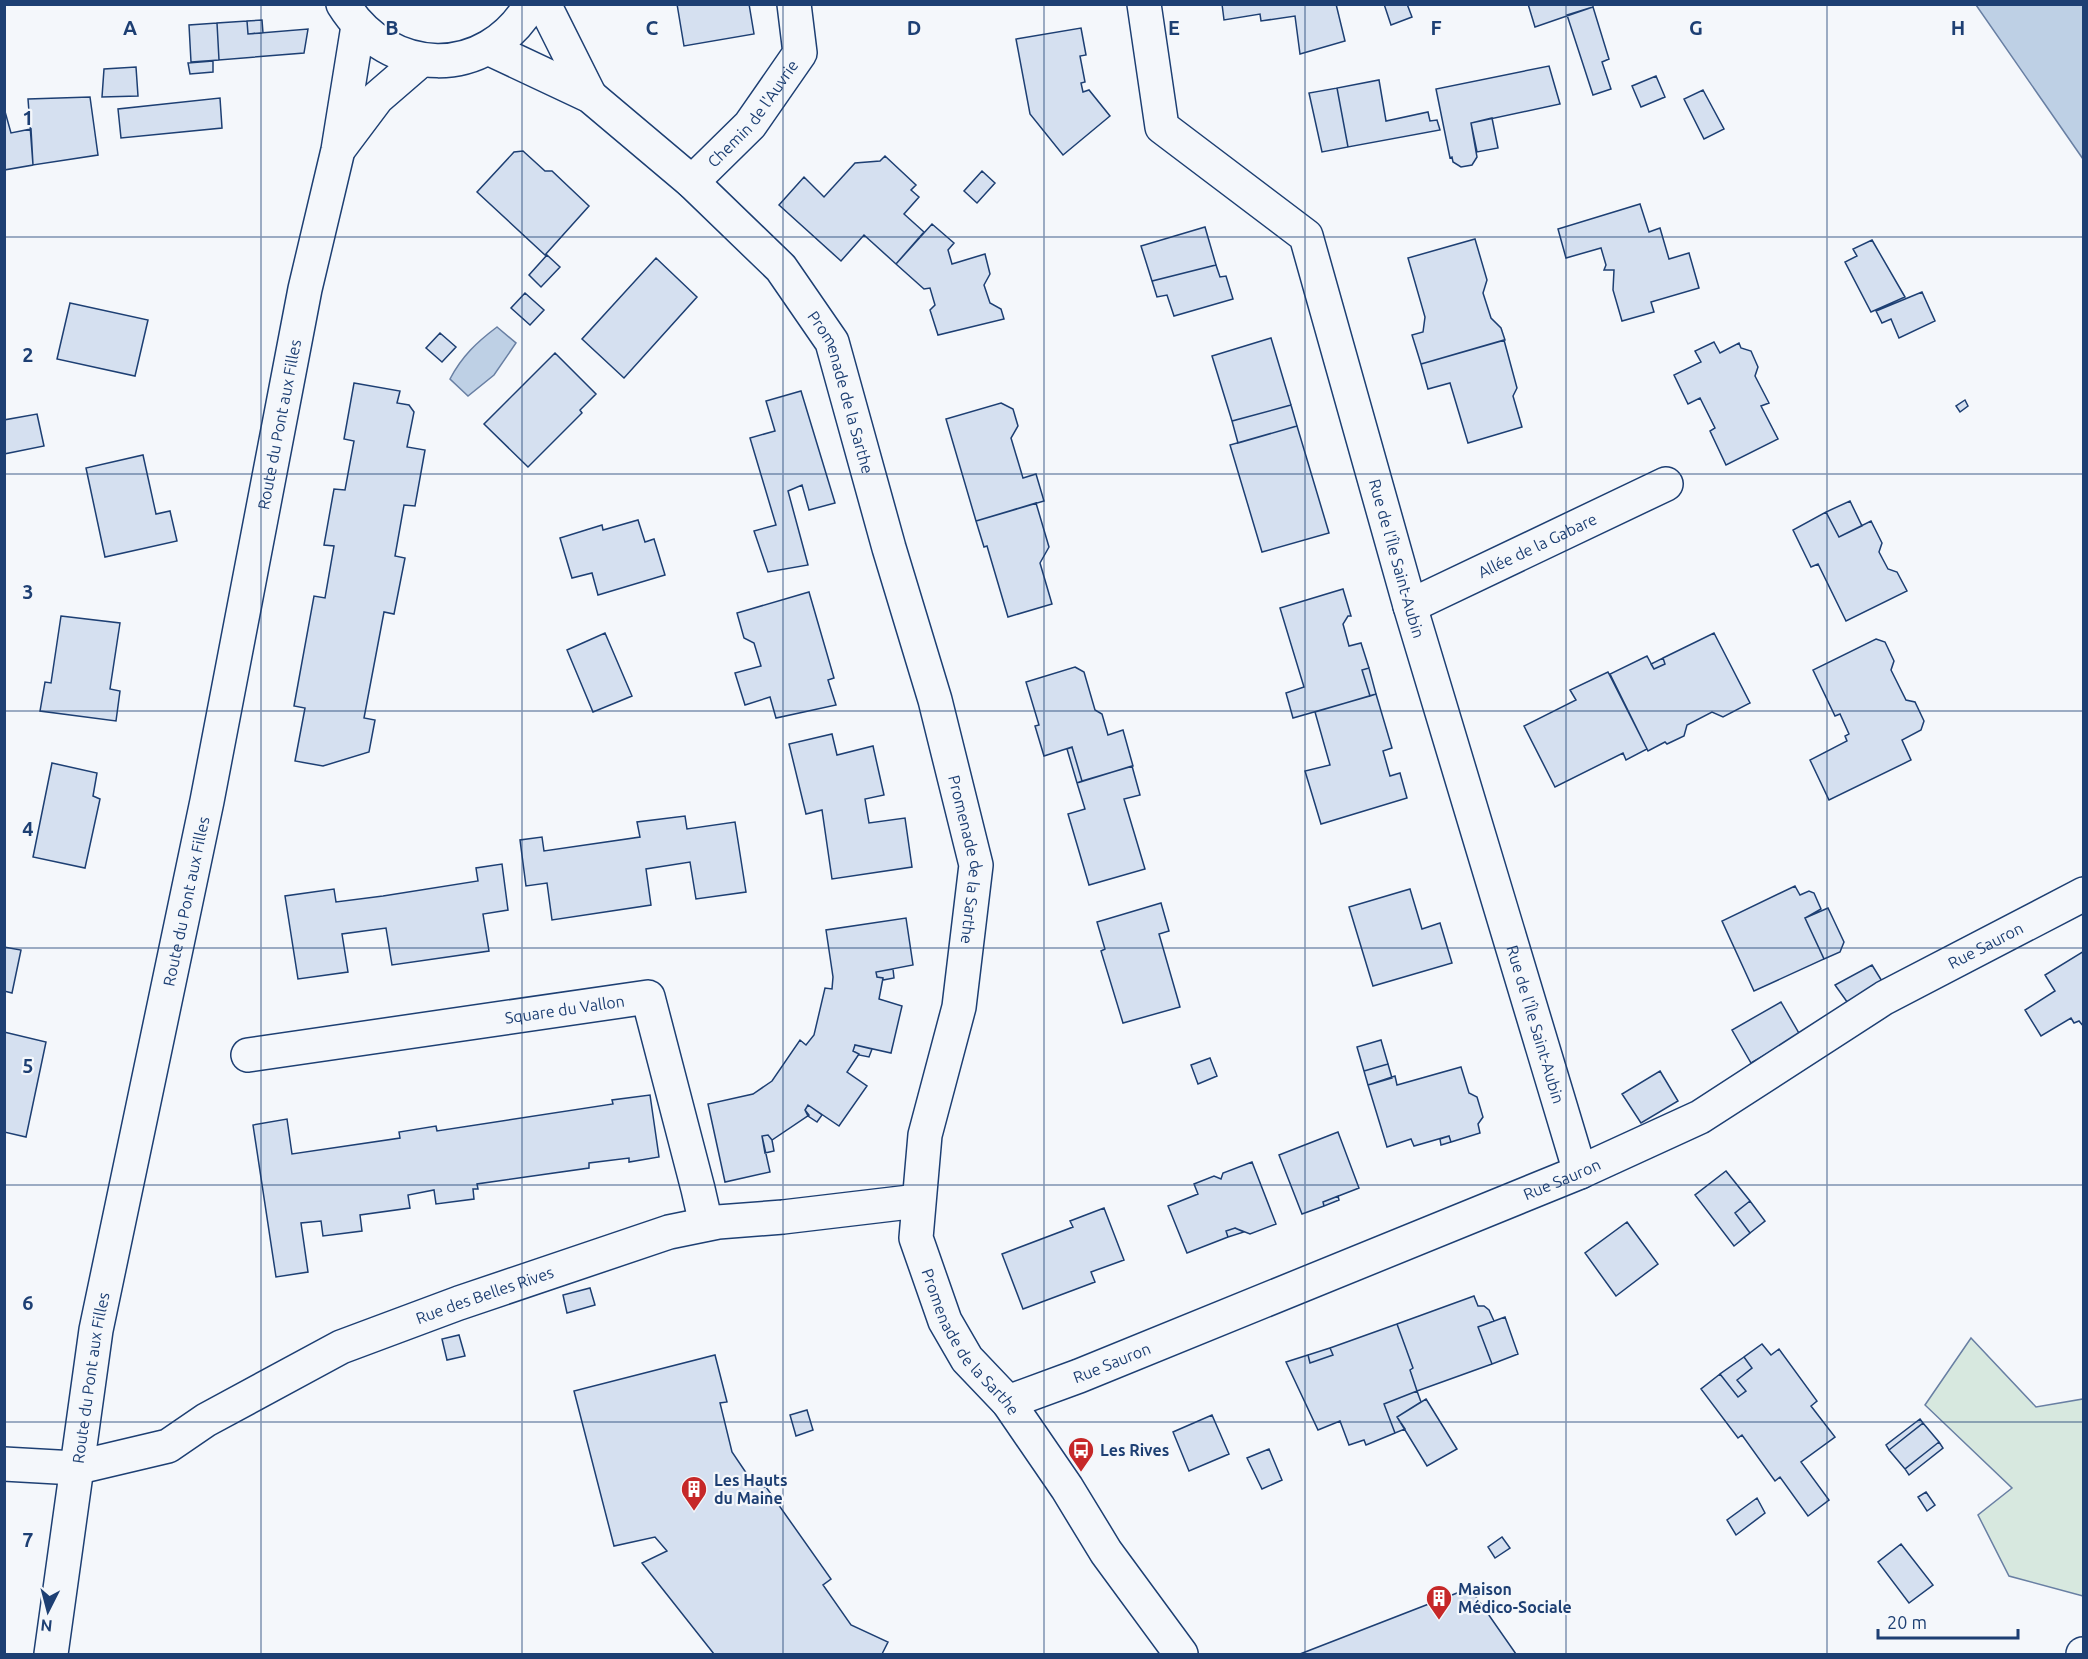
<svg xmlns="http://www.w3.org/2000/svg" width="2088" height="1659" font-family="Ubuntu,sans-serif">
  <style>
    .green { fill: #d7e8df; stroke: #687fa3; stroke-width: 1.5 }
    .water { fill: #bed0e5; stroke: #687fa3; stroke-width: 1.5 }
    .building { fill: #d5e0f0; stroke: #1d3f73; stroke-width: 1.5 }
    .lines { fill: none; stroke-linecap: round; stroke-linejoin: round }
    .minor-casing { stroke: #1d3f73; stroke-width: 36 }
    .minor { stroke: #f4f7fb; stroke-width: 33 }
    .grid { fill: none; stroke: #1d3f73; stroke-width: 1.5; stroke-opacity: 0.55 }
    .labels { text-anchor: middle; stroke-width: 4.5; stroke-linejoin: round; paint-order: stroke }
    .street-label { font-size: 16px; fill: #1d3f73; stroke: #f4f7fb }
    .poi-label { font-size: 16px; font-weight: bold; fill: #1d3f73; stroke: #f4f7fb; text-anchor: start }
    .grid-label { font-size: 20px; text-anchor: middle; font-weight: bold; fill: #1d3f73; stroke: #f4f7fb; stroke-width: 4.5; stroke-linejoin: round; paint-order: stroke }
  </style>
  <rect width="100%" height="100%" fill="#f4f7fb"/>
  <path class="green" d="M 1971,1338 L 2036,1407 L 2083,1399 L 2083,1596 L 2009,1576 L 1978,1515 L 2012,1488 L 1925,1405 Z"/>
  <path class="water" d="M 1976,5 L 2083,5 L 2083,159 Z
    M 497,327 L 516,343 L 494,375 L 468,396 L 450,379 C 462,356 477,342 497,327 Z"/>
  <path class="building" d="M 677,4 L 749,4 L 754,34 L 684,46 Z
    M 1222,4 L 1336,4 L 1345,41 L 1300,54 L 1295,16 L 1261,21 L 1260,14 L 1224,20 Z
    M 1384,4 L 1407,4 L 1412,17 L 1391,25 Z
    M 1528,4 L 1593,4 L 1593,7 L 1535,27 Z
    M 1593,7 L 1609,59 L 1602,62 L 1611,89 L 1593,95 L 1567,15 Z
    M 262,20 L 263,33 L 248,34 L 247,21 Z
    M 247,21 L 248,34 L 308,29 L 304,53 L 219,60 L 217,23 Z
    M 217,23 L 219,60 L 191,62 L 189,25 Z
    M 1081,28 L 1086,55 L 1080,56 L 1085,82 L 1081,83 L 1083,92 L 1089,90 L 1110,116 L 1063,155 L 1030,114 L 1016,39 Z
    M 213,61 L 213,72 L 190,74 L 188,63 Z
    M 1549,66 L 1560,104 L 1471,123 L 1477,157 L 1472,165 L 1461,167 L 1453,162 L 1452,157 L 1450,158 L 1436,89 Z
    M 136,67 L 138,96 L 102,97 L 104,69 Z
    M 1656,76 L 1665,97 L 1641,107 L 1632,86 Z
    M 1379,80 L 1386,121 L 1428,112 L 1430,121 L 1437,120 L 1440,130 L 1348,147 L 1337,88 Z
    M 1337,88 L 1348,147 L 1322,152 L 1309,93 Z
    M 1703,90 L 1724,129 L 1704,139 L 1684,99 Z
    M 90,97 L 98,155 L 33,165 L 28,99 Z
    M 220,98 L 222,128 L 121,138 L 118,109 Z
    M 4,108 L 11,133 L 31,129 L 33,165 L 4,170 Z
    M 1492,118 L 1498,148 L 1477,152 L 1471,123 Z
    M 523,151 L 545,171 L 552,171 L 589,206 L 545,255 L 477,192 L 514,152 Z
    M 885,156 L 916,185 L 911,190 L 919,197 L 904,214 L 924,232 L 896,264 L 864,235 L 841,261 L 779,205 L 804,177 L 824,197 L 855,163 L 880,161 Z
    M 982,171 L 995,183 L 977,203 L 964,191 Z
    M 1640,204 L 1649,232 L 1660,228 L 1669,259 L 1689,253 L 1699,288 L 1651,302 L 1654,312 L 1622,321 L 1613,290 L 1614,270 L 1604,270 L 1606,265 L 1601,248 L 1566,258 L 1558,229 Z
    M 932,224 L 954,243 L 948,250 L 952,264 L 985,254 L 990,274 L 984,285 L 990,303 L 1001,309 L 1004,319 L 938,335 L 930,310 L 935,305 L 930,288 L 924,289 L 896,264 Z
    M 1205,227 L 1216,265 L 1152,281 L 1141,246 Z
    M 1475,239 L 1487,280 L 1483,293 L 1491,318 L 1501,328 L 1505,340 L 1421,364 L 1412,335 L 1423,332 L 1425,317 L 1408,258 Z
    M 1872,240 L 1905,297 L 1871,312 L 1845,262 L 1857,256 L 1853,249 Z
    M 547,255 L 560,267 L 541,287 L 529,275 Z
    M 656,258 L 697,297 L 624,378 L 582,339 Z
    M 1216,265 L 1220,277 L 1226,276 L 1233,299 L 1174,316 L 1167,295 L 1157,297 L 1152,281 Z
    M 1922,292 L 1935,321 L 1899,338 L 1891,319 L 1882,323 L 1876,311 Z
    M 525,293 L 544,310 L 530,325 L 511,308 Z
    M 70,303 L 148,320 L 135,376 L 57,359 Z
    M 440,333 L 456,347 L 442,362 L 426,348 Z
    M 1271,338 L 1291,405 L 1232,421 L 1212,356 Z
    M 1504,340 L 1517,388 L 1513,396 L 1522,427 L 1468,443 L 1450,383 L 1428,389 L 1421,364 Z
    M 1714,342 L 1720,353 L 1739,343 L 1741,348 L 1751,351 L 1758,367 L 1755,376 L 1769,403 L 1761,406 L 1778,439 L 1726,465 L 1710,431 L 1715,428 L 1700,398 L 1688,404 L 1674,375 L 1701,362 L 1695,351 Z
    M 555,353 L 596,394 L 580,410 L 582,413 L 528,467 L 484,424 Z
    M 354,383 L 400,391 L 397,403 L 409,405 L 414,412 L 407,447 L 425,450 L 415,506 L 404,505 L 395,556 L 405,558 L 394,614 L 384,612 L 364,718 L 375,720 L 369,752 L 323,766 L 295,761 L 305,708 L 294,706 L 314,596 L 325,598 L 334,546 L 324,545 L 334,489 L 345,490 L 354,441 L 344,439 Z
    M 801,391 L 835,503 L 809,510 L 802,485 L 788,491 L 808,565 L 768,572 L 754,531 L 776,525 L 750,438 L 775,431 L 766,401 Z
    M 1965,400 L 1968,406 L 1960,412 L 1956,406 Z
    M 1001,403 L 1013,409 L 1018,426 L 1011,438 L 1023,478 L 1036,474 L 1044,501 L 976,521 L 946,419 Z
    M 1291,405 L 1297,426 L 1238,443 L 1232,421 Z
    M 37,414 L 44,446 L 4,454 L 4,420 Z
    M 1297,426 L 1329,533 L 1262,552 L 1230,445 Z
    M 143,455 L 156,514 L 170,511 L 177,541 L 105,557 L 86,468 Z
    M 1850,501 L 1862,526 L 1839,537 L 1826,512 Z
    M 1036,503 L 1049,547 L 1040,563 L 1052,604 L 1008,617 L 987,546 L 984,547 L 976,521 Z
    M 1826,512 L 1839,537 L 1871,521 L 1882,543 L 1879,552 L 1888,569 L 1897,572 L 1907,591 L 1846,621 L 1818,564 L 1811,567 L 1793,530 Z
    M 638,520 L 645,542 L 654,539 L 665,575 L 598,595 L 592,573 L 572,578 L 560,538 L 602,525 L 603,530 Z
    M 1343,589 L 1351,616 L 1348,616 L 1343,624 L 1349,646 L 1361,643 L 1369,668 L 1362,670 L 1370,696 L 1293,718 L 1286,693 L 1304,687 L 1280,608 Z
    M 809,592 L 834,678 L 828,680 L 836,705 L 776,718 L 770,697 L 745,705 L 735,673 L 761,666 L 754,643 L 744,638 L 737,613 Z
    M 61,616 L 120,623 L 110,689 L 120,691 L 116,721 L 40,711 L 45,682 L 51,683 Z
    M 605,633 L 632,696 L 593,712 L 567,650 Z
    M 1714,633 L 1750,703 L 1723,717 L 1712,712 L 1687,725 L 1684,736 L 1667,744 L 1665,742 L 1648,751 L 1610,674 L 1647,656 L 1654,669 L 1665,664 L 1663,658 Z
    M 1876,639 L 1885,642 L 1894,661 L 1891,670 L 1906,700 L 1915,702 L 1924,721 L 1921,730 L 1902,740 L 1911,760 L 1829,800 L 1810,760 L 1847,741 L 1845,736 L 1849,734 L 1840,714 L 1835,716 L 1813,670 Z
    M 1663,658 L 1665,664 L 1654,669 L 1651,664 Z
    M 1075,667 L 1084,672 L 1095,710 L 1102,714 L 1108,735 L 1123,730 L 1133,766 L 1082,781 L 1072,747 L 1044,756 L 1035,726 L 1039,725 L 1026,682 Z
    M 1369,668 L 1376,694 L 1370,696 L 1362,670 Z
    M 1608,672 L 1647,749 L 1626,760 L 1623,753 L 1555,787 L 1524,726 L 1576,700 L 1570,690 Z
    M 1376,694 L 1392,748 L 1383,751 L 1390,776 L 1400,773 L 1407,798 L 1321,824 L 1305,771 L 1330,765 L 1315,712 Z
    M 832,734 L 837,755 L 873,746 L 884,795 L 865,799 L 869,823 L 905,818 L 912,867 L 832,879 L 822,810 L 806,814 L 789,744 Z
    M 1072,747 L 1082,781 L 1077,783 L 1067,749 Z
    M 52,763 L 97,773 L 93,796 L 100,799 L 85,868 L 33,857 Z
    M 1132,766 L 1140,795 L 1124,799 L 1145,869 L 1089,885 L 1068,814 L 1085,809 L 1077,783 Z
    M 685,816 L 687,829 L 735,822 L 746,892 L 696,899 L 690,862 L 646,869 L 651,905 L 552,920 L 547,883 L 526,886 L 520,840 L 542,837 L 544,851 L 640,837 L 637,822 Z
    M 502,864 L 508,910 L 483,914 L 489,951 L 392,965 L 386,928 L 342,934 L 348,972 L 298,979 L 285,896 L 334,889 L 336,902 L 383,896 L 478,881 L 476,868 Z
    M 1795,886 L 1800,895 L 1809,891 L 1814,893 L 1821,909 L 1805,918 L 1824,959 L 1754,991 L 1722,921 Z
    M 1410,889 L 1422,929 L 1440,923 L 1452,963 L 1373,986 L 1349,907 Z
    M 1161,903 L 1169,931 L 1159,934 L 1180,1007 L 1123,1023 L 1101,951 L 1105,949 L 1097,922 Z
    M 1828,908 L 1844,942 L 1840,952 L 1824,959 L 1805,918 Z
    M 906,918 L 913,965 L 876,972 L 877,977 L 883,978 L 879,999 L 902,1006 L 891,1053 L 855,1045 L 853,1051 L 859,1054 L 847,1072 L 867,1086 L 839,1126 L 808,1105 L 805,1110 L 809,1115 L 772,1140 L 768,1135 L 762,1136 L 770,1172 L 725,1182 L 708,1104 L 753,1094 L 772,1081 L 800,1040 L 806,1045 L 814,1035 L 825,988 L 832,989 L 833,977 L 826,930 Z
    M 4,947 L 21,950 L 12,993 L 4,991 Z
    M 2084,951 L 2084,1027 L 2079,1021 L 2074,1023 L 2071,1018 L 2041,1036 L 2025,1010 L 2055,991 L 2045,975 Z
    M 1872,965 L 1885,986 L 1850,1006 L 1835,985 Z
    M 893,969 L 894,978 L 883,980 L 883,978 L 877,977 L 876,972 Z
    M 1781,1002 L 1800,1035 L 1751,1063 L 1732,1030 Z
    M 4,1032 L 46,1042 L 26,1137 L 4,1132 Z
    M 1381,1040 L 1388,1064 L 1364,1071 L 1357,1047 Z
    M 855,1045 L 872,1049 L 869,1057 L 859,1055 L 859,1054 L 853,1051 Z
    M 1210,1058 L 1217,1076 L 1198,1084 L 1191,1065 Z
    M 1388,1064 L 1392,1078 L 1368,1085 L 1364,1071 Z
    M 1461,1067 L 1469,1093 L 1477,1097 L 1483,1117 L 1478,1124 L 1480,1133 L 1451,1142 L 1449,1136 L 1414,1146 L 1411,1139 L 1387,1147 L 1368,1085 L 1395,1076 L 1397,1085 Z
    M 1660,1071 L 1678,1101 L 1641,1123 L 1622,1094 Z
    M 650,1095 L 659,1157 L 629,1162 L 629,1158 L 589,1163 L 589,1168 L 477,1184 L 478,1189 L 473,1189 L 474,1199 L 436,1204 L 434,1190 L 408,1195 L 410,1208 L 360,1215 L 362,1231 L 323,1236 L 321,1221 L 301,1223 L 308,1272 L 276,1277 L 253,1125 L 287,1119 L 292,1154 L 400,1138 L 399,1132 L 436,1126 L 437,1131 L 613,1104 L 612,1100 Z
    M 808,1105 L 822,1115 L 817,1122 L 808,1116 L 805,1110 Z
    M 1338,1132 L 1359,1188 L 1323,1202 L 1324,1206 L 1302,1214 L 1279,1155 Z
    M 768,1135 L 772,1140 L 774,1151 L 765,1153 L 762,1136 Z
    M 1449,1136 L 1451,1142 L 1441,1145 L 1440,1139 Z
    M 1252,1162 L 1276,1224 L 1250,1234 L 1235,1228 L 1226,1231 L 1228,1237 L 1187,1253 L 1168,1206 L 1198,1194 L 1194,1184 L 1214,1176 L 1221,1179 L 1223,1173 Z
    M 1726,1171 L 1750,1201 L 1735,1213 L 1750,1233 L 1734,1246 L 1695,1195 Z
    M 1338,1196 L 1339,1200 L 1324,1206 L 1323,1202 Z
    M 1750,1201 L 1765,1221 L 1750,1233 L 1735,1213 Z
    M 1104,1208 L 1124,1260 L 1091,1272 L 1095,1282 L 1023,1309 L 1002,1254 L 1073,1227 L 1070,1221 Z
    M 1627,1222 L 1658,1264 L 1616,1296 L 1585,1253 Z
    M 1235,1228 L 1244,1232 L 1228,1237 L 1226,1231 Z
    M 590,1288 L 595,1305 L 567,1313 L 563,1295 Z
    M 1474,1296 L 1478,1306 L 1484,1306 L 1489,1310 L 1494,1321 L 1478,1327 L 1492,1364 L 1417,1391 L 1410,1370 L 1413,1368 L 1397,1324 Z
    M 1505,1317 L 1518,1354 L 1492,1364 L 1478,1327 Z
    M 1397,1324 L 1413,1368 L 1410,1370 L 1417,1391 L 1384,1404 L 1395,1433 L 1366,1445 L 1364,1440 L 1349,1445 L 1340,1421 L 1318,1430 L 1286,1362 L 1308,1355 L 1310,1363 L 1333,1355 L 1330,1348 Z
    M 459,1335 L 465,1356 L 447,1360 L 442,1339 Z
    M 1762,1344 L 1771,1355 L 1779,1349 L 1817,1401 L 1811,1406 L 1835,1437 L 1801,1462 L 1829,1500 L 1808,1516 L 1780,1477 L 1775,1481 L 1742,1435 L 1738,1438 L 1701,1389 L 1720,1374 L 1738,1397 L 1746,1391 L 1737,1380 L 1752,1368 L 1744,1357 Z
    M 1330,1348 L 1333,1355 L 1310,1363 L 1308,1355 Z
    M 715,1355 L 727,1402 L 720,1403 L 732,1452 L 755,1486 L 766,1487 L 831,1579 L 823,1585 L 851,1625 L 888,1642 L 882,1654 L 714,1654 L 642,1563 L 667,1551 L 655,1537 L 614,1546 L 574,1391 Z
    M 1744,1357 L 1752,1368 L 1737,1380 L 1746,1391 L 1738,1397 L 1720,1374 Z
    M 1417,1391 L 1421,1402 L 1397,1417 L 1405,1429 L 1395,1433 L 1384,1404 Z
    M 1426,1399 L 1457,1449 L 1427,1466 L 1397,1417 Z
    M 807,1410 L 813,1430 L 796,1436 L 790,1415 Z
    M 1212,1415 L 1229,1454 L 1189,1471 L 1173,1432 Z
    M 1920,1419 L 1923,1423 L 1889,1450 L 1886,1445 Z
    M 1923,1423 L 1939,1442 L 1905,1469 L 1889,1450 Z
    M 1939,1442 L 1943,1448 L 1909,1475 L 1905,1469 Z
    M 1269,1449 L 1282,1480 L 1262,1489 L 1247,1458 Z
    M 1926,1492 L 1935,1505 L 1927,1511 L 1918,1497 Z
    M 1757,1498 L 1765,1513 L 1736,1535 L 1727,1520 Z
    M 1502,1537 L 1510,1548 L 1495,1558 L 1488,1547 Z
    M 1901,1544 L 1933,1585 L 1909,1603 L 1878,1562 Z
    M 1470,1588 L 1516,1654 L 1300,1654 Z"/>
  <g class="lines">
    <g class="minor-casing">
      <g id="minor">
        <path d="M 343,4 C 389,78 486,81 531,4"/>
        <path d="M 544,4 L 590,96"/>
        <path id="s1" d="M 1144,4 L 1162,127 L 1306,236 L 1410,606 L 1580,1172"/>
        <path id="s2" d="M 488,48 L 590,96 L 692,182 L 781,268 L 832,342 L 889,548 L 935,700 L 976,865 L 959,1007 L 925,1135 L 916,1238 L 945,1321 L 967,1359 L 1008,1402 L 1067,1488 L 1106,1552 L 1181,1654"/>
        <path d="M 341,146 L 377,98 L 421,60"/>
        <path id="s3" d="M 692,182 L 750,125 L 800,53 L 794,4"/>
        <path id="s4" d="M 1410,606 L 1666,484"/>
        <path id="s5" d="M 248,1055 L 648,997 L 698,1189 L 706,1224"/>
        <path id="s6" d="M 1008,1402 L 1079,1376 L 1580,1172 L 1700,1117 L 1884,998 L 2084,894"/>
        <path id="s7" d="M 4,1464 L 75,1468 L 168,1446 L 206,1420 L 341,1347 L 459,1303 L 669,1232 L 718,1222 L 783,1217 L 918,1201"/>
        <path id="s8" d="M 51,1654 L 96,1330 L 207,801 L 305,289 L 338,150 L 358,26"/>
        <path d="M 2083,1654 L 2084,1654"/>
      </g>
    </g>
    <use href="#minor" class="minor"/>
  </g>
  <path class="grid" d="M 261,4 L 261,1654M 522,4 L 522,1654M 783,4 L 783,1654M 1044,4 L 1044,1654M 1305,4 L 1305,1654M 1566,4 L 1566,1654M 1827,4 L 1827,1654M 4,237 L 2084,237M 4,474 L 2084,474M 4,711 L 2084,711M 4,948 L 2084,948M 4,1185 L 2084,1185M 4,1422 L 2084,1422"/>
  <defs>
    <g id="bus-pin" transform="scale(1.35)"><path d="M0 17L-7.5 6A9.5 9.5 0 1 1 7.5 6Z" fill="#c62828" stroke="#f4f7fb"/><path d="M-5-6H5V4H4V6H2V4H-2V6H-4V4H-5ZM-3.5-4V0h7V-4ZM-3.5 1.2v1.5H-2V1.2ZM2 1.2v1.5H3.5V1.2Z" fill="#fff"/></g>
    <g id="building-pin" transform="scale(1.35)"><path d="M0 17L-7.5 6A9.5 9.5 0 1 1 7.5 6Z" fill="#c62828" stroke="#f4f7fb"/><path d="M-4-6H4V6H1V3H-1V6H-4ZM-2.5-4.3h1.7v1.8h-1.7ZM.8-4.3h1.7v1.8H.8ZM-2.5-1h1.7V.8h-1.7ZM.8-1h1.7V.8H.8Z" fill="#fff"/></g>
  </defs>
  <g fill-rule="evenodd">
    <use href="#bus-pin" x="1081" y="1450"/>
    <use href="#building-pin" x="694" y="1489"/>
    <use href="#building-pin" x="1439" y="1598"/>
  </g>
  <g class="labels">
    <g class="street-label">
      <text dy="6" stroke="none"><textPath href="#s3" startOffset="92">Chemin de l'Auvrie</textPath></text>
      <text dy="6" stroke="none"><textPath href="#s2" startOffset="510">Promenade de la Sarthe</textPath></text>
      <text dy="6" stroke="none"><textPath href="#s8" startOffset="1251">Route du Pont aux Filles</textPath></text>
      <text dy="6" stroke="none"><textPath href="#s4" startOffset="141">Allée de la Gabare</textPath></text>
      <text dy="6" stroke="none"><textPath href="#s1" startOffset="640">Rue de l'Île Saint-Aubin</textPath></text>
      <text dy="6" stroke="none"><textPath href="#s2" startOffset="996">Promenade de la Sarthe</textPath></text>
      <text dy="6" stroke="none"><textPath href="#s8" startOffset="765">Route du Pont aux Filles</textPath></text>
      <text dy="6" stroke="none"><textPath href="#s6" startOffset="1082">Rue Sauron</textPath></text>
      <text dy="6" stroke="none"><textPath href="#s5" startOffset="320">Square du Vallon</textPath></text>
      <text dy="6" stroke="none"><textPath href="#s1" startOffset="1126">Rue de l'Île Saint-Aubin</textPath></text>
      <text dy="6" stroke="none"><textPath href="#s6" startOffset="597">Rue Sauron</textPath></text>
      <text dy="6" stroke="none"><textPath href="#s7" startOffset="519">Rue des Belles Rives</textPath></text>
      <text dy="6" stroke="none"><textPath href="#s2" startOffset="1500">Promenade de la Sarthe</textPath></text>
      <text dy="6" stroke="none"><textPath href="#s6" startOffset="111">Rue Sauron</textPath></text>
      <text dy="6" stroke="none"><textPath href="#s8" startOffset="279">Route du Pont aux Filles</textPath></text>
    </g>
    <g class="poi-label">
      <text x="1100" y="1456">Les Rives</text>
      <text x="714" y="1486">Les Hauts<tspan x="714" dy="18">du Maine</tspan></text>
      <text x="1458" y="1595">Maison<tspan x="1458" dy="18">Médico-Sociale</tspan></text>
    </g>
  </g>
  <g class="grid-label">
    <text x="130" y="35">A</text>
    <text x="392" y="35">B</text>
    <text x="652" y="35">C</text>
    <text x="914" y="35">D</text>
    <text x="1174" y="35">E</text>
    <text x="1436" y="35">F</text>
    <text x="1696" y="35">G</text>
    <text x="1958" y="35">H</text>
    <text x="28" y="125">1</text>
    <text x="28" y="362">2</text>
    <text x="28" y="599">3</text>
    <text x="28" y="836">4</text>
    <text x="28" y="1073">5</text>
    <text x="28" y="1310">6</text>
    <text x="28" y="1547">7</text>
  </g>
  <rect width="2088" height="1659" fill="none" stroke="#1d3f73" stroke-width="12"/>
  <g transform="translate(48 1611) rotate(186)" stroke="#f4f7fb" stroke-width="4.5" paint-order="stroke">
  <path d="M0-4.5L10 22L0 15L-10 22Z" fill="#1d3f73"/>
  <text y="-9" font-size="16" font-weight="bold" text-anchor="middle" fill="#1d3f73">N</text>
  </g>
  <path d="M1878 1629v9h140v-9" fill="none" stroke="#1d3f73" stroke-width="3"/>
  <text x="1887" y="1629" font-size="18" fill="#1d3f73" stroke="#f4f7fb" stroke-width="4.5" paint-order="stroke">20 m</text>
</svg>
